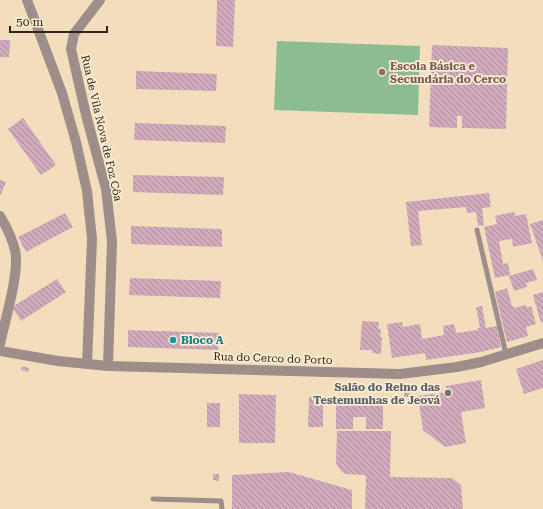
<svg xmlns="http://www.w3.org/2000/svg" width="543" height="509" font-family="'Roboto Serif',serif">
  <style>
    .grass { fill: #8bbd90 }
    .building { fill: url(#building-back-hatch) }
    .lines { fill: none; stroke-linecap: round; stroke-linejoin: round }
    .lane { stroke: #9e8d88; stroke-width: 5 }
    .street { stroke: #9e8d88; stroke-width: 10 }
    .education-dot { fill: #8d6e63; stroke: #fcecd2; stroke-width: 1.5 }
    .culture-dot { fill: #0f9aa8; stroke: #fcecd2; stroke-width: 1.5 }
    .worship-dot { fill: #6b7280; stroke: #fcecd2; stroke-width: 1.5 }
    .labels { text-anchor: middle; stroke-width: 3.5; stroke-linejoin: round; paint-order: stroke }
    .education-label { font-size: 11px; font-weight: bold; fill: #785e54; stroke: #fcecd2; text-anchor: start }
    .street-label { font-size: 11px; fill: #2c2519; stroke: #fcecd2 }
    .culture-label { font-size: 11px; font-weight: bold; fill: #0d838f; stroke: #fcecd2; text-anchor: start }
    .worship-label { font-size: 11px; font-weight: bold; fill: #5b616d; stroke: #fcecd2; text-anchor: end }
  </style>
  <defs>
    <pattern id="building-back-hatch" width="6" height="6" patternUnits="userSpaceOnUse"><rect width="6" height="6" fill="#d1abbc"/><path d="M-1 5l2 2M0 0l6 6M5-1l2 2" fill="none" stroke="#aa8b98"/></pattern>
  </defs>
  <rect width="100%" height="100%" fill="#f2debd"/>
  <path class="grass" d="M 277,41 L 420,46 L 418,115 L 274,110 Z"/>
  <path class="building" d="M 217,0 L 235,0 L 233,47 L 216,46 Z
    M 0,40 L 10,40 L 9,57 L 0,57 Z
    M 432,45 L 508,48 L 506,129 L 462,128 L 462,116 L 457,116 L 457,128 L 429,127 Z
    M 136,71 L 217,74 L 216,91 L 136,89 Z
    M 23,118 L 56,165 L 41,175 L 8,129 Z
    M 135,123 L 226,126 L 225,143 L 134,140 Z
    M 133,175 L 224,177 L 223,195 L 133,192 Z
    M 0,180 L 6,182 L 0,196 Z
    M 489,193 L 491,207 L 482,208 L 484,225 L 478,226 L 476,212 L 467,213 L 466,207 L 418,211 L 422,245 L 411,246 L 406,202 Z
    M 514,212 L 515,216 L 526,214 L 532,243 L 513,247 L 512,239 L 499,241 L 503,264 L 508,263 L 510,275 L 495,278 L 484,227 L 497,224 L 495,216 Z
    M 65,213 L 73,227 L 26,252 L 18,237 Z
    M 543,220 L 543,261 L 530,224 Z
    M 131,226 L 222,229 L 222,247 L 131,244 Z
    M 533,269 L 537,280 L 526,283 L 527,287 L 514,291 L 509,276 Z
    M 130,278 L 221,281 L 220,298 L 129,295 Z
    M 57,279 L 66,292 L 21,321 L 12,307 Z
    M 507,288 L 512,306 L 514,306 L 514,308 L 526,305 L 527,308 L 531,306 L 536,324 L 526,327 L 528,336 L 507,342 L 495,292 Z
    M 543,292 L 543,322 L 541,323 L 533,295 Z
    M 482,306 L 486,328 L 497,326 L 501,347 L 481,352 L 426,360 L 425,353 L 392,358 L 387,324 L 402,322 L 403,327 L 420,324 L 422,339 L 444,335 L 443,326 L 454,324 L 456,333 L 478,330 L 478,328 L 480,328 L 476,307 Z
    M 362,321 L 379,322 L 378,329 L 381,329 L 380,337 L 382,337 L 381,354 L 372,353 L 372,350 L 360,350 Z
    M 128,330 L 219,333 L 218,350 L 128,347 Z
    M 543,360 L 543,388 L 524,394 L 516,369 Z
    M 22,366 L 29,368 L 28,372 L 21,370 Z
    M 481,380 L 485,408 L 461,412 L 466,443 L 445,447 L 423,430 L 418,396 L 447,392 L 446,386 Z
    M 404,384 L 410,384 L 410,397 L 404,397 Z
    M 239,394 L 276,395 L 275,443 L 239,443 Z
    M 309,397 L 323,397 L 323,427 L 308,427 Z
    M 336,397 L 383,398 L 383,429 L 366,429 L 366,417 L 353,417 L 353,429 L 336,429 Z
    M 207,403 L 220,403 L 220,427 L 207,427 Z
    M 337,431 L 391,431 L 390,477 L 452,478 L 461,485 L 463,509 L 365,509 L 366,476 L 364,475 L 345,474 L 341,471 L 337,466 L 336,462 Z
    M 289,472 L 352,490 L 352,509 L 232,509 L 232,475 Z
    M 213,474 L 219,474 L 219,481 L 213,480 Z"/>
  <g class="lines">
    <path class="lane" d="M 477,230 L 506,354
      M 153,499 L 221,501 L 222,509"/>
    <path class="street" d="M 27,0 L 62,93 L 76,142 L 87,191 L 92,239 L 87,364
      M 100,0 L 74,34 L 71,49 L 86,115 L 106,189 L 112,241 L 108,366
      M 0,216 C 6,226 12,238 15,250 C 20,272 5,320 0,344
      M 0,351 L 58,361 L 108,366 L 400,374 L 457,367 L 481,362 L 543,343"/>
  </g>
  <circle class="education-dot" cx="382" cy="72" r="4"/>
  <circle class="culture-dot" cx="173" cy="340" r="4"/>
  <circle class="worship-dot" cx="448" cy="393" r="4"/>
  <g class="labels">
    <g class="education-label">
      <text x="390" y="70">Escola Básica e<tspan x="390" dy="13">Secundária do Cerco</tspan></text>
    </g>
    <g class="street-label">
      <text transform="translate(102 128) rotate(77)" y="4">Rua de Vila Nova de Foz Côa</text>
      <text transform="translate(273 358) rotate(2)" y="4">Rua do Cerco do Porto</text>
    </g>
    <g class="culture-label">
      <text x="181" y="344">Bloco A</text>
    </g>
    <g class="worship-label">
      <text x="440" y="391">Salão do Reino das<tspan x="440" dy="13">Testemunhas de Jeová</tspan></text>
    </g>
  </g>
  <path d="M10 26v6h97v-6" fill="none" stroke="#2c2519" stroke-width="2"/>
  <text x="16" y="26" font-size="12" fill="#2c2519" stroke="#fcecd2" stroke-width="3" paint-order="stroke">50 m</text>
</svg>
